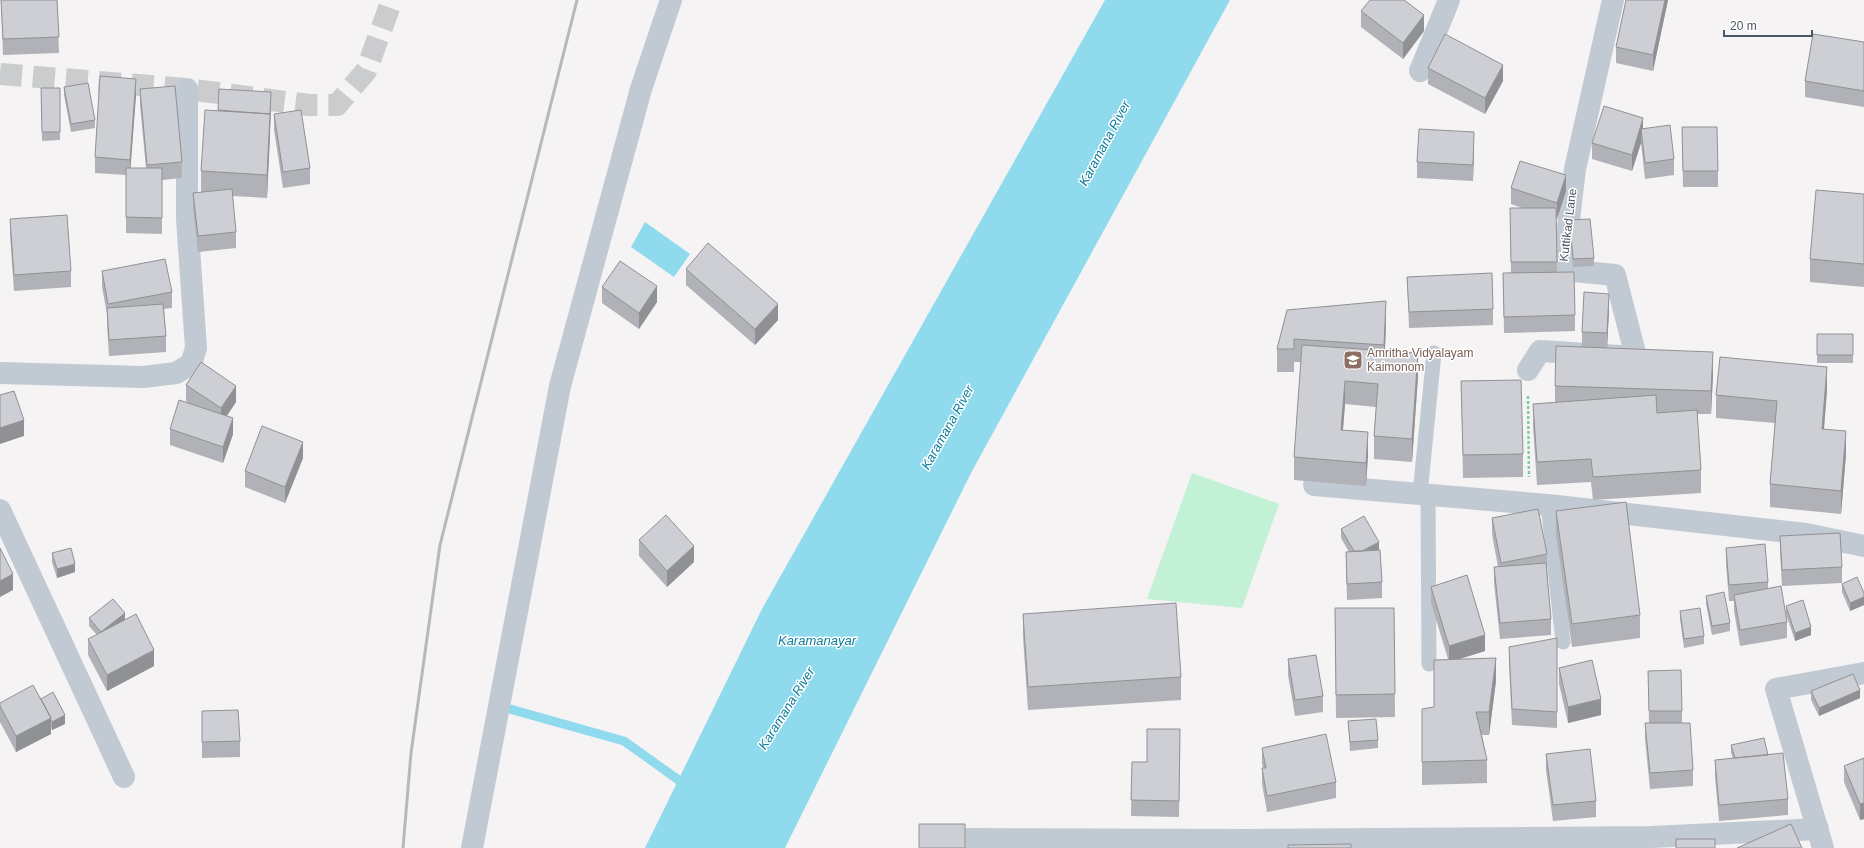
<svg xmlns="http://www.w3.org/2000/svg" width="1864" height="848" font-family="Arial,sans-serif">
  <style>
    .green { fill: #c3f1d5 }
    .water { fill: #90daee }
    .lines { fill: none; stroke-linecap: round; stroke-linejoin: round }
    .stream { stroke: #90daee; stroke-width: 9 }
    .street-tunnel { stroke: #caccce; stroke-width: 22; stroke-dasharray: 22 11; stroke-linecap: butt }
    .path { stroke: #7ad0a6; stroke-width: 2.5; stroke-dasharray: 3 2; stroke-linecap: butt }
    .lane { stroke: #c1cad2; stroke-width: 15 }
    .street { stroke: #c1cad2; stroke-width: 22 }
    .rail { stroke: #b5b8bd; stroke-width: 3 }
    .wall { fill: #b0b2b7 }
    .shaded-wall { fill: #909195 }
    .building { fill: #cdcfd5; stroke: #909195 }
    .labels { text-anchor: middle; stroke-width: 3; stroke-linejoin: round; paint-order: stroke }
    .street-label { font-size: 12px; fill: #4a5661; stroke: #fff }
    .education-label { font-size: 12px; fill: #785e54; stroke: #fff; text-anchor: start }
    .water-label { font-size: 13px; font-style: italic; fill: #0c7c9b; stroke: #fff }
  </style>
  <rect width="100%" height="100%" fill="#f5f3f3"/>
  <path class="green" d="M 1192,473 L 1279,504 L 1242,608 L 1147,599 Z"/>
  <path class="water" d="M 1105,0 L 1230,0 L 971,473 L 785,848 L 645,848 L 762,609 Z
    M 645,222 L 690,254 L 674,277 L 631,247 Z"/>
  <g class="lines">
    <path class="stream" d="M 499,706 L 624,741 L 687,786"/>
    <path class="street-tunnel" d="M 0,74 L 187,89 L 309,105 L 337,105 L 366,71 L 392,0"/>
    <path class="path" d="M 1528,396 L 1529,477"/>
    <path class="lane" d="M 1420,494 L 1434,353
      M 1428,494 L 1429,664
      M 1548,505 L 1563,642"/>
    <path class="street" d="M 1420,71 L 1449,0
      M 1528,370 L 1540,351 L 1636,357 L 1615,275 L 1563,270 L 1575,169 L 1613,0
      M 0,373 L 143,377 L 176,373 L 191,364 L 196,348 L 187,219 L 187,89
      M 1314,485 L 1548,505 L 1806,534 L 1864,546
      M 0,510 L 124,777
      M 968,839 L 1248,840 L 1652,837 L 1818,829
      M 472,848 L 560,386 L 641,89 L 671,0
      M 1823,848 L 1776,689 L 1864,673"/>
    <path class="rail" d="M 403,848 L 411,753 L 440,545 L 577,0"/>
  </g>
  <path class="wall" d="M 1,0 L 57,0 L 59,53 L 3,55 Z
    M 1626,0 L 1668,0 L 1653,71 L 1616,63 L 1616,47 Z
    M 1361,11 L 1424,31 L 1403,59 L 1361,27 Z
    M 1864,42 L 1864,107 L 1805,97 L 1805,81 Z
    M 1428,68 L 1503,81 L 1485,114 L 1428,84 Z
    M 64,87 L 95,120 L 95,128 L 71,132 L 64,95 Z
    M 41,88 L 60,88 L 60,140 L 42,141 Z
    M 140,89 L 182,162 L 182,178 L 162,180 L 162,234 L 126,233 L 126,175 L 95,173 L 95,157 L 136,95 L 130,168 L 146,168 L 140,105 Z
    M 271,108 L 267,198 L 232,196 L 236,232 L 236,248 L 198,252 L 193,209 L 193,193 L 201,192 L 201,171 L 218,110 Z
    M 274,114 L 310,168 L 310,184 L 283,188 L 274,130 Z
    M 1682,127 L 1718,171 L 1718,187 L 1683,187 Z
    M 1643,129 L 1674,159 L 1674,175 L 1645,179 L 1641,143 L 1632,171 L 1592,159 L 1592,143 Z
    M 1474,148 L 1473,181 L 1417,178 L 1417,162 Z
    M 1511,188 L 1566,191 L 1557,219 L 1556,218 L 1557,272 L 1575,315 L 1575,331 L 1504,333 L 1503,273 L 1511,273 L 1510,208 L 1522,208 L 1511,204 Z
    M 1864,194 L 1864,287 L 1810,282 L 1810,259 Z
    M 10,219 L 71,271 L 71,287 L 14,291 L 10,235 Z
    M 1570,220 L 1594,258 L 1594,266 L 1573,267 L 1570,228 Z
    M 686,269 L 778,320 L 755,345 L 686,285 Z
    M 102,271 L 172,292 L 172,308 L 164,309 L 166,336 L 166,352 L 109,356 L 107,324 L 107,314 L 102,287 Z
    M 1407,277 L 1493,309 L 1493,325 L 1409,328 Z
    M 602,287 L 657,302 L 639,329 L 602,303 Z
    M 1287,310 L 1386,324 L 1385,351 L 1418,376 L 1412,462 L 1374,459 L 1374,436 L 1376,407 L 1345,404 L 1343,430 L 1368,455 L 1366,486 L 1294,480 L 1294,457 L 1301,362 L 1294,362 L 1294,372 L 1277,372 L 1277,349 Z
    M 1609,310 L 1607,348 L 1713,375 L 1711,414 L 1697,414 L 1701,470 L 1701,493 L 1593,500 L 1591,482 L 1537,485 L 1533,427 L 1533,404 L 1555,402 L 1555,386 L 1582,347 L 1582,332 Z
    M 1817,334 L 1853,334 L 1853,363 L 1817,363 Z
    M 1461,381 L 1523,454 L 1523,477 L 1463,478 Z
    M 186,385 L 236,402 L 227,416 L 233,434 L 223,463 L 170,445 L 170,429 L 188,403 L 186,401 Z
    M 1827,390 L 1824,429 L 1846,454 L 1841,514 L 1770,507 L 1770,484 L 1775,423 L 1716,418 L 1716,395 Z
    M 303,458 L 285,503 L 245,487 L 245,471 Z
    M 1556,511 L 1640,615 L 1640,638 L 1572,647 L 1556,534 Z
    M 1492,518 L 1547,554 L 1547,570 L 1551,619 L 1551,635 L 1500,639 L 1494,583 L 1494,567 L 1498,567 L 1492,534 Z
    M 1341,529 L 1379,550 L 1378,550 L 1382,582 L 1382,598 L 1347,600 L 1346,568 L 1346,552 L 1349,552 L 1341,538 Z
    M 1780,536 L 1842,567 L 1842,583 L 1782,586 L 1780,552 Z
    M 639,540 L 694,562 L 667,587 L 639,556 Z
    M 1726,548 L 1768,582 L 1768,588 L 1786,614 L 1786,606 L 1811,635 L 1795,641 L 1786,614 L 1787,622 L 1787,638 L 1740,646 L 1734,611 L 1734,601 L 1729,601 L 1726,564 Z
    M 52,553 L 75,572 L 57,578 L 52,562 Z
    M 1842,584 L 1864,593 L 1864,605 L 1850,611 L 1842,592 Z
    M 1431,587 L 1485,651 L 1460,659 L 1496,681 L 1489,735 L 1482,735 L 1487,760 L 1487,783 L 1422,785 L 1422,709 L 1434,707 L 1448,659 L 1431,603 Z
    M 1706,596 L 1730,623 L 1730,631 L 1712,635 L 1706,604 Z
    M 1335,608 L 1394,608 L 1395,717 L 1336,718 Z
    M 1680,611 L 1704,636 L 1704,644 L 1684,648 L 1680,619 Z
    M 1023,614 L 1181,677 L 1181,700 L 1028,710 L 1023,637 Z
    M 89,618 L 125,620 L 154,666 L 107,691 L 88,655 L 88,639 L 97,635 L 89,626 Z
    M 1557,638 L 1557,728 L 1512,725 L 1509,663 L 1509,647 Z
    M 1288,659 L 1323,696 L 1323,712 L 1295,716 L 1288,675 Z
    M 1559,668 L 1601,715 L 1568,723 L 1559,684 Z
    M 1648,671 L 1682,711 L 1682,723 L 1693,770 L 1693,786 L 1650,789 L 1645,739 L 1645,723 L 1649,723 Z
    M 1811,691 L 1860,698 L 1819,716 L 1811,700 Z
    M 41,699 L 65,724 L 52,730 L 51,727 L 51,734 L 16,752 L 0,722 L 0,703 Z
    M 202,711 L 240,741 L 240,757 L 202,758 Z
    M 1348,721 L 1378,740 L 1378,748 L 1350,751 Z
    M 1180,745 L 1179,817 L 1131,816 L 1132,762 L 1147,762 Z
    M 1731,745 L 1768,755 L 1788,799 L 1788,815 L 1719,821 L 1715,776 L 1715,760 L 1733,758 L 1731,753 Z
    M 1262,748 L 1336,782 L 1336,798 L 1267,812 L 1262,784 L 1262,768 L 1263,768 L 1262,764 Z
    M 1546,754 L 1596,801 L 1596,817 L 1553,821 L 1546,770 Z
    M 1864,758 L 1864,819 L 1860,820 L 1844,782 L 1844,766 Z"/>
  <path class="shaded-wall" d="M 1665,0 L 1668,0 L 1653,71 L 1653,55 Z
    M 1424,15 L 1424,31 L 1403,59 L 1403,43 Z
    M 1503,65 L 1503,81 L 1485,114 L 1485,98 Z
    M 136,79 L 136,95 L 130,176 L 130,160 Z
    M 271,92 L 270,137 L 267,198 L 267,175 Z
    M 1643,118 L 1643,134 L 1641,129 L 1641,143 L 1632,171 L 1632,155 Z
    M 1474,132 L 1474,148 L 1473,181 L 1473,165 Z
    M 1566,175 L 1566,191 L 1557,219 L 1557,203 Z
    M 657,286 L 657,302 L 639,329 L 639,313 Z
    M 1609,294 L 1609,310 L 1607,349 L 1607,333 Z
    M 1386,301 L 1386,324 L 1384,368 L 1384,345 Z
    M 778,304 L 778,320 L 755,345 L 755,329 Z
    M 1713,352 L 1713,375 L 1711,414 L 1711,391 Z
    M 1418,353 L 1418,376 L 1412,462 L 1412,439 Z
    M 1827,367 L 1827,390 L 1822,452 L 1822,429 Z
    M 1345,381 L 1345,404 L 1341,453 L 1341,430 Z
    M 236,386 L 236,402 L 221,424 L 221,408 Z
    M 233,418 L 233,434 L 223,463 L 223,447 Z
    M 24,420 L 24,436 L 0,444 L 0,428 Z
    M 1846,431 L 1846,454 L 1841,514 L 1841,491 Z
    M 1368,432 L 1368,455 L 1366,486 L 1366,463 Z
    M 303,442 L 303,458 L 285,503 L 285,487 Z
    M 1379,542 L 1379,550 L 1356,563 L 1356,555 Z
    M 694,546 L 694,562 L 667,587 L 667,571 Z
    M 75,564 L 75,572 L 57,578 L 57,569 Z
    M 13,574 L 13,590 L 0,597 L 0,581 Z
    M 1864,597 L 1864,605 L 1850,611 L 1850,603 Z
    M 125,613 L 125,622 L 101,632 Z
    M 1811,627 L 1811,635 L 1795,641 L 1795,633 Z
    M 1485,635 L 1485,651 L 1449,662 L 1449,646 Z
    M 154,650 L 154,666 L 107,691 L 107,675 Z
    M 1496,658 L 1496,681 L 1489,735 L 1489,712 Z
    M 1860,690 L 1860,698 L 1819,716 L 1819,708 Z
    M 1601,699 L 1601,715 L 1568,723 L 1568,707 Z
    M 65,715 L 65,724 L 52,730 L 52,722 Z
    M 51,718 L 51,734 L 16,752 L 16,736 Z
    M 1864,803 L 1864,819 L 1860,820 L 1860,804 Z"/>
  <path class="building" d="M 1,0 L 57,0 L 59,37 L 3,39 Z
    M 1370,0 L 1404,0 L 1424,15 L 1403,43 L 1361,11 Z
    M 1626,0 L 1665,0 L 1653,55 L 1616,47 Z
    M 1445,34 L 1503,65 L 1485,98 L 1428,68 Z
    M 1813,34 L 1864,42 L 1864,91 L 1805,81 Z
    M 100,76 L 136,79 L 130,160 L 95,157 Z
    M 88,83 L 95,120 L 71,124 L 64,87 Z
    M 175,86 L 182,162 L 147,165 L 140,89 Z
    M 41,88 L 60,88 L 60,132 L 42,132 Z
    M 219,89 L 271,92 L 270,114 L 218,110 Z
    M 1604,106 L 1643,118 L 1632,155 L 1592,143 Z
    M 205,110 L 270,114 L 267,175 L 201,171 Z
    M 301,110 L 310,168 L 283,172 L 274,114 Z
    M 1670,125 L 1674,159 L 1645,163 L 1641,129 Z
    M 1682,127 L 1717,127 L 1718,171 L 1683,171 Z
    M 1419,129 L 1474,132 L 1473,165 L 1417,162 Z
    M 1520,161 L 1566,175 L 1557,203 L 1511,188 Z
    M 126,168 L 162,168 L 162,218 L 126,217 Z
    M 232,189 L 236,232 L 198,236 L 193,193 Z
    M 1816,190 L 1864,194 L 1864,264 L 1810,259 Z
    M 1510,208 L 1556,208 L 1557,262 L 1511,262 Z
    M 67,215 L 71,271 L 14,275 L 10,219 Z
    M 1590,219 L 1594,258 L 1573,259 L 1570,220 Z
    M 708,243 L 778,304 L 755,329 L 686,269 Z
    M 165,259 L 172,292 L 108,304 L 102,271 Z
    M 620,261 L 657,286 L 639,313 L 602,287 Z
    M 1574,272 L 1575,315 L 1504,317 L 1503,273 Z
    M 1492,273 L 1493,309 L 1409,312 L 1407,277 Z
    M 1584,292 L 1609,294 L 1607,333 L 1582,332 Z
    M 1386,301 L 1384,345 L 1294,339 L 1294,349 L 1277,349 L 1287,310 Z
    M 163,304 L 166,336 L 109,340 L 107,308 Z
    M 1817,334 L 1853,334 L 1853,355 L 1817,355 Z
    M 1302,345 L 1418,353 L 1412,439 L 1374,436 L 1378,384 L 1345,381 L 1341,430 L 1368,432 L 1366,463 L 1294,457 Z
    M 1556,346 L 1713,352 L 1711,391 L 1555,386 Z
    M 1720,357 L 1827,367 L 1822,429 L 1846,431 L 1841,491 L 1770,484 L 1777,401 L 1716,395 Z
    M 201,362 L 236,386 L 221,408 L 186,385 Z
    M 1521,380 L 1523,454 L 1463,455 L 1461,381 Z
    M 14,391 L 24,420 L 0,428 L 0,395 Z
    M 1656,395 L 1657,413 L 1697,410 L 1701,470 L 1593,477 L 1591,459 L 1537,462 L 1533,404 Z
    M 179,400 L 233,418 L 223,447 L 170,429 Z
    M 262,426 L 303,442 L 285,487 L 245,471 Z
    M 1626,502 L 1640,615 L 1572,624 L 1556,511 Z
    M 1538,509 L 1547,554 L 1501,563 L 1492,518 Z
    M 666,515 L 694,546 L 667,571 L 639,540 Z
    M 1364,516 L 1379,542 L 1362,551 L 1354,551 L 1341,529 Z
    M 1840,533 L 1842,567 L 1782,570 L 1780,536 Z
    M 1765,544 L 1768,582 L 1729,585 L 1726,548 Z
    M 0,548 L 13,574 L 0,581 Z
    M 71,548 L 75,564 L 57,569 L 52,553 Z
    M 1380,550 L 1382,582 L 1347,584 L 1346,552 Z
    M 1546,563 L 1551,619 L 1500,623 L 1494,567 Z
    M 1467,575 L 1485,635 L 1449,646 L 1431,587 Z
    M 1857,577 L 1864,593 L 1864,597 L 1850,603 L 1842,584 Z
    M 1781,586 L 1787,622 L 1740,630 L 1734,595 Z
    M 1724,592 L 1730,623 L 1712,626 L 1706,596 Z
    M 113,599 L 125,613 L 101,632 L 89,618 Z
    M 1803,600 L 1811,627 L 1795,633 L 1786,606 Z
    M 1176,603 L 1181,677 L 1028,687 L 1023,614 Z
    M 1335,608 L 1394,608 L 1395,694 L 1336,695 Z
    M 1700,608 L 1704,636 L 1684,639 L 1680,611 Z
    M 136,614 L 154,650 L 107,675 L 88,639 Z
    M 1557,638 L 1557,712 L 1512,709 L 1509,647 Z
    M 1316,655 L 1323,696 L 1295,700 L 1288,659 Z
    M 1496,658 L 1489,712 L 1476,712 L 1487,760 L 1422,762 L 1422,709 L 1434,707 L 1434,660 Z
    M 1592,660 L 1601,699 L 1568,707 L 1559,668 Z
    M 1681,670 L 1682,711 L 1649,711 L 1648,671 Z
    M 1853,674 L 1860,690 L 1819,708 L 1811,691 Z
    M 33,685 L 51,718 L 16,736 L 0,706 L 0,703 Z
    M 53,692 L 65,715 L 52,722 L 50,718 L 51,718 L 41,699 Z
    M 238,710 L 240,741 L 202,742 L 202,711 Z
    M 1376,719 L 1378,740 L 1350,742 L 1348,721 Z
    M 1645,723 L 1690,723 L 1693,770 L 1650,773 Z
    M 1147,729 L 1180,729 L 1179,801 L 1131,800 L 1132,762 L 1147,762 Z
    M 1326,734 L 1336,782 L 1267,796 L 1262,768 L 1266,768 L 1262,748 Z
    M 1764,738 L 1768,755 L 1735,758 L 1731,745 Z
    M 1590,749 L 1596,801 L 1553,805 L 1546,754 Z
    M 1783,753 L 1788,799 L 1719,805 L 1715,760 Z
    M 1864,758 L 1864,803 L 1860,804 L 1844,766 Z
    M 919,824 L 965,824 L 965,848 L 919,848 Z
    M 1791,824 L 1802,848 L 1737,848 Z
    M 1676,839 L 1715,839 L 1715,848 L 1676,848 Z
    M 1351,844 L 1351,848 L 1288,848 L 1288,845 Z"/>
  <defs>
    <g id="school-square" transform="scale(1)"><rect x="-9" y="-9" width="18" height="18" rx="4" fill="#8d6e63" stroke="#fff"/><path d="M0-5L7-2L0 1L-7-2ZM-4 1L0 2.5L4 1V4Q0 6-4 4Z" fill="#fff"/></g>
  </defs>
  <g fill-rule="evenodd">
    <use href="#school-square" x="1353" y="360"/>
  </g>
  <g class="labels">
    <g class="street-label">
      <text transform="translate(1568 225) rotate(-83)" y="4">Kuttikad Lane</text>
    </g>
    <g class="education-label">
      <text x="1367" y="357">Amritha Vidyalayam<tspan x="1367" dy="14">Kaimonom</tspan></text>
    </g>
    <g class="water-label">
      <text transform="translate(1104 143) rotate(-62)" y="5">Karamana River</text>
      <text transform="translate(947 427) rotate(-61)" y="5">Karamana River</text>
      <text x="817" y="645">Karamanayar</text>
      <text transform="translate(786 708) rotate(-58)" y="5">Karamana River</text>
    </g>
  </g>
  <path d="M1724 30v6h88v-6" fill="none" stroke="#4a5661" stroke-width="2"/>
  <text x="1730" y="30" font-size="12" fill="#4a5661" stroke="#ffffff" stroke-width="3" paint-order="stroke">20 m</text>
</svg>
